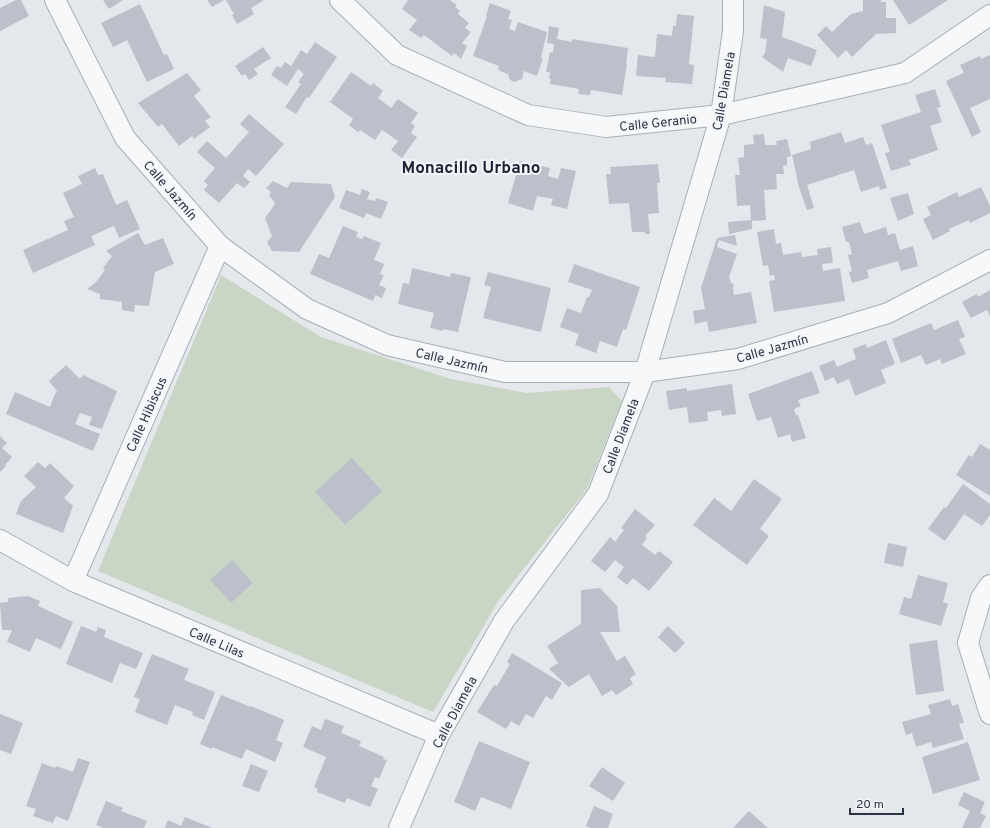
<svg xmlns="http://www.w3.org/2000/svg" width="990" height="828" font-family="Overpass,sans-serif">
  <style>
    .green { fill: #c9d6c5 }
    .building { fill: #bbc0ca }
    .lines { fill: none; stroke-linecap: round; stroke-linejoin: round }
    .street-casing { stroke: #a9aeb7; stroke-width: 22 }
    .street { stroke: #f7f8fa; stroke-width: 20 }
    .labels { text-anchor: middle; stroke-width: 4; stroke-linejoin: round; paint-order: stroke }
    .street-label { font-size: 13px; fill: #2b3445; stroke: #f4f6f9 }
    .district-label { font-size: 17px; font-weight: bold; fill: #1d2536; stroke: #f4f6f9 }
  </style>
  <rect width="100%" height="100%" fill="#e4e7ec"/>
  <path class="green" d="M 221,275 L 321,337 L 451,379 L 527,393 L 609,387 L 622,401 L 587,489 L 499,600 L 433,712 L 98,571 Z"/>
  <path class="building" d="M 16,0 L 21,0 L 29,16 L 0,31 L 0,8 Z
    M 103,0 L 123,0 L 109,9 Z
    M 207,0 L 224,0 L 212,7 Z
    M 226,0 L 264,0 L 251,8 L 254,14 L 237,24 L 232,15 L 234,14 Z
    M 408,0 L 450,0 L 457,5 L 455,7 L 460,11 L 458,14 L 469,23 L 465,28 L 471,32 L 462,43 L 467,46 L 461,59 L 454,53 L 452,56 L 424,35 L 421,38 L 409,30 L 417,20 L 402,9 Z
    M 863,0 L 881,0 L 881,2 L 886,2 L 886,18 L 896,18 L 896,33 L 876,34 L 852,57 L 846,50 L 838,58 L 817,35 L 826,26 L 832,32 L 851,14 L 863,11 Z
    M 893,0 L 948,0 L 909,25 Z
    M 490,3 L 511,11 L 508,19 L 512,20 L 509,29 L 515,31 L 518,22 L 547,32 L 541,58 L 543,58 L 537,76 L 524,71 L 522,79 L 514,82 L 510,80 L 508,74 L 498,70 L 499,66 L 473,56 L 487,16 L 486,16 Z
    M 140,4 L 164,55 L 167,54 L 174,69 L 147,82 L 127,40 L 113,47 L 101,23 Z
    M 764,5 L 785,12 L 782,37 L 817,50 L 811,66 L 788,58 L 783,72 L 762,57 L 765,53 L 767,39 L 760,38 Z
    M 677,14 L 694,16 L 689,64 L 694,65 L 692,84 L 665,82 L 666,78 L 636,76 L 638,55 L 655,57 L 657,34 L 672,36 L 673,26 L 676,26 Z
    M 549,26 L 559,28 L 557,39 L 572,42 L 572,39 L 628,48 L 626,63 L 627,64 L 622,95 L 591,90 L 590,95 L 578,94 L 579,89 L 550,84 L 551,79 L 549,79 L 550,72 L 546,72 L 550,52 L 553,53 L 554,44 L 547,43 Z
    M 315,42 L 337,57 L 309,98 L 307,97 L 296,114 L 285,107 L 301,84 L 298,82 L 304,74 L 298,69 L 287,86 L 271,75 L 277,66 L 281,68 L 285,62 L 291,66 L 301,50 L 307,54 Z
    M 263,47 L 271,58 L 254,69 L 258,74 L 249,80 L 245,74 L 242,76 L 235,66 Z
    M 990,55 L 990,99 L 970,108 L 981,132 L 972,137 L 946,81 L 964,73 L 960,65 L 980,56 L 981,59 Z
    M 351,72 L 371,86 L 373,83 L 383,91 L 378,98 L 391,108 L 398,99 L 418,113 L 411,123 L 415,126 L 411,133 L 417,137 L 402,158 L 391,150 L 398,141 L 382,130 L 375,140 L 360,130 L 358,132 L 349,125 L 353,119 L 330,102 Z
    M 187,73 L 201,90 L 194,96 L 211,117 L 205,121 L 210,127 L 194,139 L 192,136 L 179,146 L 162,124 L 158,127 L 138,103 Z
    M 935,89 L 941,107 L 937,108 L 942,122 L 930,126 L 938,150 L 909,160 L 911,165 L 891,171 L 885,153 L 890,152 L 881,125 L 921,112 L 915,95 Z
    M 249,114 L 284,144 L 256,176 L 248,169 L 243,176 L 250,182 L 244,188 L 237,183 L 219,203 L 204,190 L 208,185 L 204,181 L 215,168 L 197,152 L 207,141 L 226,158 L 249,132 L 240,124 Z
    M 841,132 L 845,143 L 863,137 L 866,145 L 872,143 L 887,188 L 880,190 L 879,186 L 861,192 L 854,170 L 807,185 L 814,208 L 807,210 L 799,187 L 792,155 L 811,149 L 810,142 Z
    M 764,134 L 765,145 L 777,145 L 776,141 L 787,139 L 791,156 L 787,157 L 787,165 L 783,166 L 784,174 L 776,174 L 777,189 L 764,190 L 766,220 L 752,221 L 752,229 L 729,234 L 728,222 L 751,220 L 750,205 L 737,206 L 735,175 L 740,175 L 738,158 L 744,157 L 744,145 L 754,144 L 753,135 Z
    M 520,161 L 550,168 L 548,176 L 558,179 L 561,168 L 576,171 L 567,209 L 551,205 L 553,199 L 537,196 L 533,211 L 508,203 Z
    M 658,164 L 660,183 L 657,183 L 659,213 L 648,214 L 650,234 L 645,234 L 645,232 L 632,232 L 629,203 L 609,204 L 606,174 L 611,174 L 610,167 Z
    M 95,168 L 98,175 L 103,174 L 116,205 L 127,200 L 140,229 L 119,238 L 114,226 L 91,236 L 95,245 L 33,273 L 23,250 L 68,230 L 64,221 L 74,217 L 63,193 L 82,184 L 78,176 Z
    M 273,181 L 287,188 L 291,182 L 331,184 L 335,197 L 299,252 L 272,251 L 267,242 L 272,236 L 265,218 L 275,204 L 273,200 L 269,196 L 271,192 L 266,188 Z
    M 981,187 L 990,206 L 990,213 L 970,223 L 969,220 L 949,229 L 950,231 L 933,240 L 923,219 L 931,215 L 927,207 L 957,192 L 959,197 Z
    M 362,189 L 370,192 L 367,199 L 375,201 L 376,198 L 388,202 L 381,219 L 366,213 L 364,218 L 339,208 L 346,190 L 360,195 Z
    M 908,193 L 914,214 L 898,221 L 890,198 Z
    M 860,222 L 864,234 L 886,227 L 888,235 L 895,233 L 900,250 L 913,246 L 918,266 L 901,271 L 898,261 L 867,270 L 869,278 L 852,283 L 849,272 L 852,271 L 848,255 L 852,254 L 849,242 L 846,242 L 842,227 Z
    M 343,226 L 358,232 L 356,237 L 362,239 L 364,236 L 381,243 L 374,260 L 384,264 L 380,274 L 384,275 L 379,285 L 386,288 L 382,298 L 375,295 L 373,301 L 310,274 L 319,254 L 329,258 Z
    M 774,229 L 776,244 L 781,243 L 783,255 L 801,252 L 802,257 L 818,255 L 817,249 L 831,247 L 833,263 L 822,264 L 823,271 L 840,268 L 845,301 L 774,312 L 769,281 L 775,280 L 774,275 L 770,276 L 768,265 L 763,266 L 757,232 Z
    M 138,233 L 145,245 L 163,238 L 174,264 L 155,272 L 149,306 L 135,305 L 134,312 L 122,310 L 122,302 L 100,299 L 100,294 L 87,289 L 96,282 L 105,270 L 103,268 L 112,256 L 106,251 Z
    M 735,235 L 737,246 L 719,240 L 717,247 L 737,254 L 729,277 L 731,283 L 734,284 L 733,289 L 734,295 L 751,292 L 757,323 L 709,332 L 707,321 L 695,324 L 693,311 L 705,309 L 701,288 L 717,238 Z
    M 574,264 L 640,287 L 626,330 L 623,329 L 617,347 L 600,341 L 596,353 L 575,345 L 579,334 L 560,327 L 567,308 L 581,313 L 587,297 L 589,297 L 592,290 L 568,282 Z
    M 412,268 L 450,277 L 451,273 L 471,277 L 458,332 L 443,329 L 443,331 L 430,328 L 434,313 L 398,304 L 403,283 L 409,284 Z
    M 488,272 L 551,288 L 541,332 L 483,318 L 491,287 L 484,285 Z
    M 990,290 L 990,316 L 987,310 L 971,318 L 962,302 L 977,294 L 978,297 Z
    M 958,320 L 965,337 L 959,339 L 966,354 L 942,364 L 940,359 L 926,365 L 921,355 L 901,363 L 892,339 L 931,323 L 934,330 Z
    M 886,340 L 895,364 L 881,370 L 886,383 L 855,396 L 849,379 L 837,384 L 834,377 L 825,381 L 819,366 L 834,360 L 837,367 L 856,359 L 853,349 L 866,344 L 867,348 Z
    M 66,365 L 80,379 L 83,375 L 117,391 L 102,429 L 89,425 L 92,417 L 80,413 L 75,424 L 100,434 L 93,451 L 6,414 L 15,392 L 50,407 L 54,396 L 57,391 L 49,381 Z
    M 812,371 L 820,393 L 798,400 L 801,406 L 794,409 L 796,415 L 798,415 L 806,438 L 792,442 L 790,434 L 778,438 L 771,417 L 757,421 L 748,394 Z
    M 732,384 L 736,414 L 722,416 L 721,410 L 707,412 L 708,421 L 689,423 L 687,407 L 669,410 L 666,391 L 687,388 L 687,391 Z
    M 0,436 L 7,443 L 2,448 L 12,457 L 5,465 L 6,466 L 0,472 Z
    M 980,444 L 990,450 L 990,496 L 956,475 L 969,455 L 972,457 Z
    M 352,458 L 382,491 L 345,525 L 315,492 Z
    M 38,462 L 45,468 L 50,463 L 74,486 L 64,498 L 73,506 L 63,533 L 16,514 L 21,501 L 36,487 L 24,476 Z
    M 754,479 L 782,499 L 760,529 L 769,536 L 747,565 L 693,525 L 714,498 L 731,511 Z
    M 963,484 L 990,504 L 990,515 L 982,526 L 964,514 L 945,541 L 928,529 L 944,507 L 946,508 Z
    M 635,509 L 655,525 L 645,536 L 647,538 L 642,545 L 655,555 L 659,551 L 673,562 L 649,591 L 633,578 L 627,585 L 617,577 L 624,567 L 615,560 L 605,572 L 591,561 L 610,537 L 615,542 L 624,530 L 621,528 Z
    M 888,543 L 907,547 L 903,567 L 884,563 Z
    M 232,560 L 253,583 L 231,603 L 210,580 Z
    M 918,575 L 948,583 L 943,602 L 948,604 L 941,626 L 899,614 L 904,597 L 911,599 Z
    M 600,588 L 617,606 L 620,632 L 600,632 L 617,661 L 625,656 L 636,674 L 630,678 L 633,684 L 616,695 L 612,690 L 602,696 L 589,674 L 569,687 L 549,669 L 558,663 L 547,646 L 581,624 L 581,590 Z
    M 28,596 L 40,601 L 38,606 L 73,622 L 61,649 L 36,638 L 30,652 L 7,642 L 12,630 L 2,630 L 0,603 L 8,602 L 8,598 Z
    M 81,626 L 96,632 L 98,627 L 106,630 L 104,637 L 143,653 L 136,669 L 120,663 L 112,683 L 66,664 Z
    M 668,626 L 685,643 L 675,653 L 658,637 Z
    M 937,640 L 944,691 L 916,695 L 909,644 Z
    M 512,653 L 562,683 L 552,700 L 546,696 L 533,718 L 526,714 L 519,726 L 511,721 L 506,729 L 477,712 L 494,685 L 497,686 L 510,664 L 507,662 Z
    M 152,654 L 189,669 L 184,680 L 215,692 L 204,720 L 192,715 L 193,712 L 175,705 L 167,725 L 135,712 L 140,699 L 134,697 Z
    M 221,695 L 251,707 L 251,706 L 284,720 L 276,740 L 283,743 L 275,762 L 246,749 L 242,759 L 212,747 L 212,749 L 200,744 Z
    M 950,699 L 952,706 L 958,704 L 964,723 L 959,724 L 964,739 L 933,748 L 931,742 L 916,747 L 912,733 L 906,735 L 902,722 L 931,714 L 928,705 Z
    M 0,714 L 23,723 L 11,754 L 0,750 Z
    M 325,719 L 344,726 L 341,733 L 361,741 L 359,746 L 384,757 L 383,759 L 387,760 L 379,779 L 375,777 L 371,786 L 378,789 L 370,807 L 347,798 L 345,803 L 317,792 L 318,789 L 314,787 L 326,757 L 303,747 L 312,726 L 321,730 Z
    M 479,741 L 530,762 L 511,809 L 481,797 L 475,811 L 454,802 Z
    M 968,742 L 980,780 L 933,794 L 922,757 Z
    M 78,758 L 90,762 L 68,821 L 56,816 L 53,823 L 33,816 L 36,809 L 26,806 L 42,763 L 55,768 L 56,766 L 73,772 Z
    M 251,764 L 268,771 L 259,792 L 242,786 Z
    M 602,767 L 625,783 L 613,801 L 589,786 Z
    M 964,792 L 985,802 L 980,813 L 986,816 L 980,828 L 962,828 L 970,811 L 958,805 Z
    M 106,801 L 123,808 L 121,811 L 147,821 L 144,828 L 103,828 L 96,825 Z
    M 594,806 L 613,814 L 608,828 L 591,828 L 586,826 Z
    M 749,811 L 768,828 L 733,828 Z
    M 185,817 L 212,828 L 165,828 L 168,820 L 181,826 Z"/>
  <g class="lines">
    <g class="street-casing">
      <path id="street" d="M 55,0 L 125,138 L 220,246 L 307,309 L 387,345 L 505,372 L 645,372 L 738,359 L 888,313 L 990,260
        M 340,0 L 397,55 L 528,115 L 606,127 L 721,115 L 905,73 L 990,15
        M 0,540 L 73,581 L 439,735
        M 73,581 L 220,246
        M 990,585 L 981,598 L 968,643 L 990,714
        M 399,828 L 439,735 L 504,621 L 598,494 L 645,372 L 721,115 L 733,31 L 733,0"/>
    </g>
    <use href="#street" class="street"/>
  </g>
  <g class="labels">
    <g class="street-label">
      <text transform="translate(723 91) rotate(-80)" y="5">Calle Diamela</text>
      <text transform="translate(658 122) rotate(-6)" y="5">Calle Geranio</text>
      <text transform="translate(171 190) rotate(49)" y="5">Calle Jazmín</text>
      <text transform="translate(772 348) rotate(-16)" y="5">Calle Jazmín</text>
      <text transform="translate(452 360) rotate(13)" y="5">Calle Jazmín</text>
      <text transform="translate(146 414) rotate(-66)" y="5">Calle Hibiscus</text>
      <text transform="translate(620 436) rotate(-69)" y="5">Calle Diamela</text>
      <text transform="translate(217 642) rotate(23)" y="5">Calle Lilas</text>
      <text transform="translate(454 712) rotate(-62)" y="5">Calle Diamela</text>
    </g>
    <g class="district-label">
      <text x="471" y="173">Monacillo Urbano</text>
    </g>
  </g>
  <path d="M850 808v6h53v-6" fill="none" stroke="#2b3445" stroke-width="2"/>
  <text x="856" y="808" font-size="12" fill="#2b3445" stroke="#f4f6f9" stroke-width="3" paint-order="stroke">20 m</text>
</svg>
